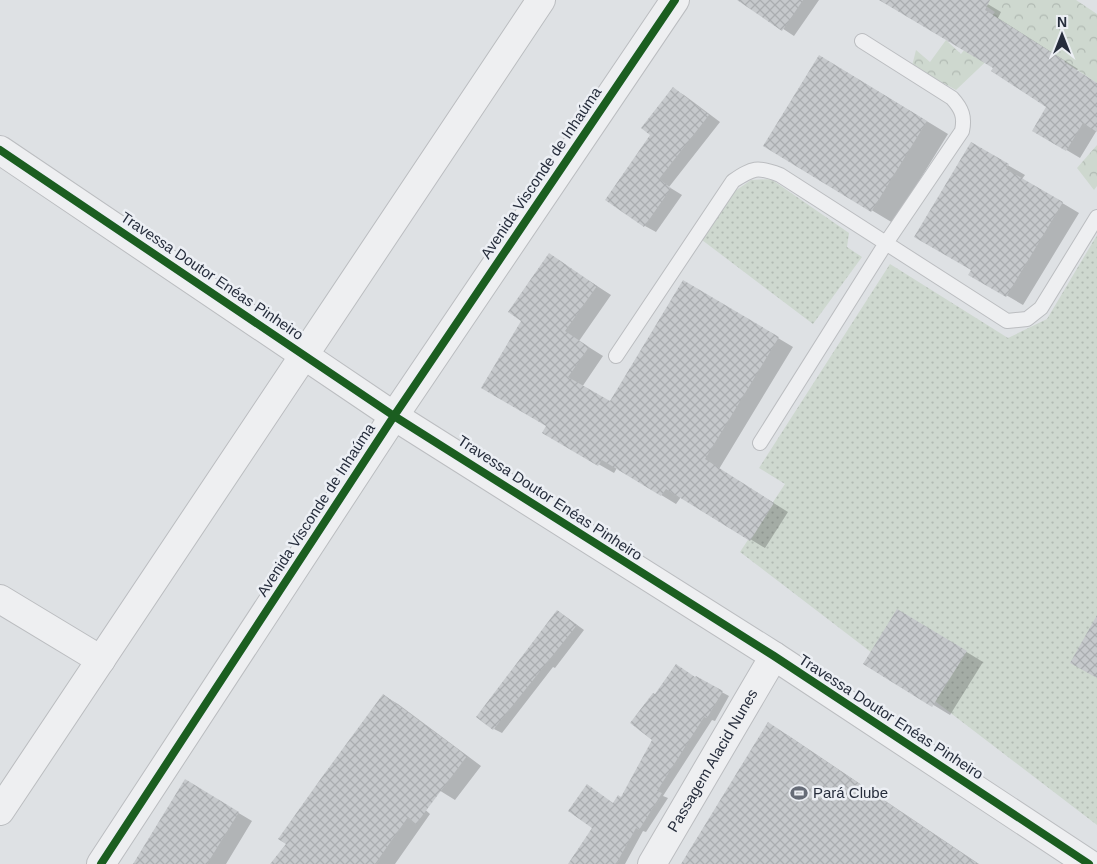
<svg xmlns="http://www.w3.org/2000/svg" width="1097" height="864" font-family="Helvetica,sans-serif">
  <style>
    .grass { fill: url(#grass-dots) }
    .forest { fill: url(#forest-crowns) }
    .shadow { fill: #0003 }
    .building { fill: url(#building-cross-hatch) }
    .lines { fill: none; stroke-linecap: round; stroke-linejoin: round }
    .service-casing { stroke: #bbbdc0; stroke-width: 16 }
    .minor-casing { stroke: #bbbdc0; stroke-width: 30 }
    .tertiary-casing { stroke: #bbbdc0; stroke-width: 30 }
    .service { stroke: #eeeff1; stroke-width: 14 }
    .minor { stroke: #eeeff1; stroke-width: 28 }
    .tertiary { stroke: #eeeff1; stroke-width: 28 }
    .cycleway-casing { stroke: #eceff4; stroke-width: 11 }
    .cycleway { stroke: #1b5e20; stroke-width: 8 }
    .labels { text-anchor: middle; stroke-width: 5; stroke-linejoin: round; paint-order: stroke }
    .street-label { font-size: 15px; fill: #262d3c; stroke: #eceff4 }
    .poi-label { font-size: 15px; fill: #262d3c; stroke: #eceff4; text-anchor: start }
  </style>
  <defs>
    <pattern id="grass-dots" width="8" height="8" patternUnits="userSpaceOnUse" patternTransform="scale(1.25)"><rect width="8" height="8" fill="#ced8cf"/><path d="M2 2h.1M6 6h.1" fill="none" stroke="#b1bab3" stroke-width="1.8" stroke-linecap="round"/></pattern>
    <pattern id="forest-crowns" width="20" height="18" patternUnits="userSpaceOnUse" patternTransform="scale(1.25)"><rect width="20" height="18" fill="#ced8cf"/><path d="M2 6a3 3 0 1 1 6 0M12 15a3 3 0 1 1 6 0" fill="none" stroke="#b1bab3"/></pattern>
    <pattern id="building-cross-hatch" width="8" height="8" patternUnits="userSpaceOnUse" patternTransform="scale(1.25)"><rect width="8" height="8" fill="#c6c9cc"/><path d="M0 0l8 8M0 8l8-8" fill="none" stroke="#aaadb0"/></pattern>
  </defs>
  <rect width="100%" height="100%" fill="#dee1e4"/>
  <path class="grass" d="M 771,179 L 849,233 L 847,247 L 862,257 L 813,324 L 702,240 L 735,191 L 751,180 Z
    M 1097,235 L 1097,825 L 740,552 L 785,484 L 759,468 L 890,264 L 1008,338 L 1047,319 Z"/>
  <path class="forest" d="M 977,0 L 1076,0 L 1097,14 L 1097,83 L 1018,31 L 956,90 L 912,66 L 916,50 L 930,62 L 946,40 L 961,54 L 995,12 Z
    M 1097,145 L 1097,186 L 1094,190 L 1077,168 Z"/>
  <path class="shadow" d="M 739,0 L 819,0 L 794,36 Z
    M 881,0 L 981,0 L 1001,12 L 998,18 L 1078,69 L 1076,71 L 1097,84 L 1097,130 L 1080,158 L 1033,130 L 1048,107 L 995,68 Z
    M 841,69 L 948,134 L 893,223 L 765,146 Z
    M 673,89 L 684,95 L 720,122 L 669,187 L 682,195 L 656,232 L 645,226 Z
    M 971,144 L 1025,175 L 1022,179 L 1079,213 L 1023,305 L 970,274 L 972,270 Z
    M 549,255 L 611,295 L 579,341 L 603,356 L 582,387 L 610,403 L 698,290 L 793,347 L 719,469 L 788,512 L 765,548 L 681,497 L 676,504 L 617,468 L 614,473 L 544,433 L 548,426 L 523,320 Z
    M 558,611 L 584,630 L 555,668 L 553,667 L 502,733 L 494,729 Z
    M 914,620 L 983,662 L 950,715 L 864,663 Z
    M 696,678 L 729,696 L 715,721 L 712,720 L 663,796 L 668,798 L 646,832 L 643,831 L 625,864 L 569,864 L 614,804 L 622,799 L 654,740 L 655,695 Z
    M 384,696 L 398,704 L 481,766 L 455,800 L 434,787 L 420,805 L 430,814 L 395,864 L 271,864 L 287,844 Z
    M 768,724 L 789,736 L 979,864 L 683,864 Z
    M 185,781 L 252,821 L 226,864 L 135,864 Z"/>
  <path class="building" d="M 737,0 L 803,0 L 782,31 Z
    M 879,0 L 990,0 L 985,10 L 1065,61 L 1064,62 L 1097,83 L 1097,132 L 1083,123 L 1066,151 L 1032,131 L 1046,107 L 991,71 L 993,68 Z
    M 819,55 L 927,121 L 871,212 L 763,146 Z
    M 673,87 L 709,115 L 659,179 L 671,188 L 644,227 L 605,200 L 650,135 L 641,128 Z
    M 971,142 L 1009,164 L 1006,169 L 1063,202 L 1006,297 L 968,275 L 971,270 L 914,237 Z
    M 549,253 L 597,286 L 565,331 L 589,347 L 568,377 L 610,401 L 683,280 L 779,337 L 705,459 L 774,503 L 750,541 L 666,489 L 661,496 L 602,460 L 598,466 L 542,433 L 546,426 L 481,388 L 521,321 L 508,312 Z
    M 897,609 L 967,651 L 932,707 L 863,664 Z
    M 557,610 L 577,625 L 493,730 L 476,717 Z
    M 1097,615 L 1097,678 L 1070,663 Z
    M 676,664 L 695,677 L 696,676 L 723,691 L 707,718 L 704,717 L 657,791 L 662,793 L 639,830 L 636,828 L 616,864 L 568,864 L 592,828 L 568,811 L 587,784 L 613,803 L 618,795 L 621,797 L 652,740 L 630,723 L 653,693 L 655,694 Z
    M 383,694 L 467,756 L 416,824 L 408,817 L 375,864 L 270,864 L 286,844 L 278,839 L 322,777 Z
    M 768,722 L 978,864 L 681,864 Z
    M 185,779 L 239,812 L 207,864 L 133,864 Z"/>
  <g class="lines">
    <g class="service-casing">
      <path id="service" d="M 616,356 L 733,181 C 753,168 757,166 780,175 L 1007,321 L 1027,319 L 1041,308 L 1097,217
        M 760,443 L 886,243 L 962,131 C 965,117 962,109 952,98 L 862,41"/>
    </g>
    <g class="minor-casing">
      <g id="minor">
        <path d="M 0,150 L 394,416 L 774,656 L 1089,864"/>
        <path d="M 0,599 L 101,660"/>
        <path id="s1" d="M 652,864 L 774,656"/>
      </g>
    </g>
    <g class="tertiary-casing">
      <path id="tertiary" d="M 0,811 L 541,0
        M 101,864 L 394,416 L 675,0"/>
    </g>
    <use href="#service" class="service"/>
    <use href="#minor" class="minor"/>
    <use href="#tertiary" class="tertiary"/>
    <g class="cycleway-casing">
      <path id="cycleway" d="M 0,150 L 394,416 L 774,656 L 1089,864
        M 101,864 L 394,416 L 675,0"/>
    </g>
    <use href="#cycleway" class="cycleway"/>
  </g>
  <defs>
    <g id="stadium-bare" transform="scale(1.35)"><path d="M0-5a6.5 5 0 1 0 0 10a6.5 5 0 1 0 0-10ZM-3.5-1.8h7v3.6h-7Z" fill="#666c77" stroke="#eceff4" stroke-width="2.5" paint-order="stroke"/></g>
  </defs>
  <g fill-rule="evenodd">
    <use href="#stadium-bare" x="799" y="793"/>
  </g>
  <g class="labels">
    <g class="street-label">
      <text transform="translate(541 173) rotate(-56)" y="5">Avenida Visconde de Inhaúma</text>
      <text transform="translate(212 276) rotate(34)" y="5">Travessa Doutor Enéas Pinheiro</text>
      <text transform="translate(550 498) rotate(33)" y="5">Travessa Doutor Enéas Pinheiro</text>
      <text transform="translate(316 510) rotate(-57)" y="5">Avenida Visconde de Inhaúma</text>
      <text transform="translate(891 717) rotate(33)" y="5">Travessa Doutor Enéas Pinheiro</text>
      <text dy="5" stroke="none"><textPath href="#s1" startOffset="120">Passagem Alacid Nunes</textPath></text>
    </g>
    <g class="poi-label">
      <text x="813" y="798">Pará Clube</text>
    </g>
  </g>
  <g transform="translate(1062 35)" stroke="#eceff4" stroke-width="4" paint-order="stroke">
  <path d="M0-4L9 19L0 12L-9 19Z" fill="#262d3c"/>
  <text y="-8" font-size="14" font-weight="bold" text-anchor="middle" fill="#262d3c">N</text>
  </g>
</svg>
